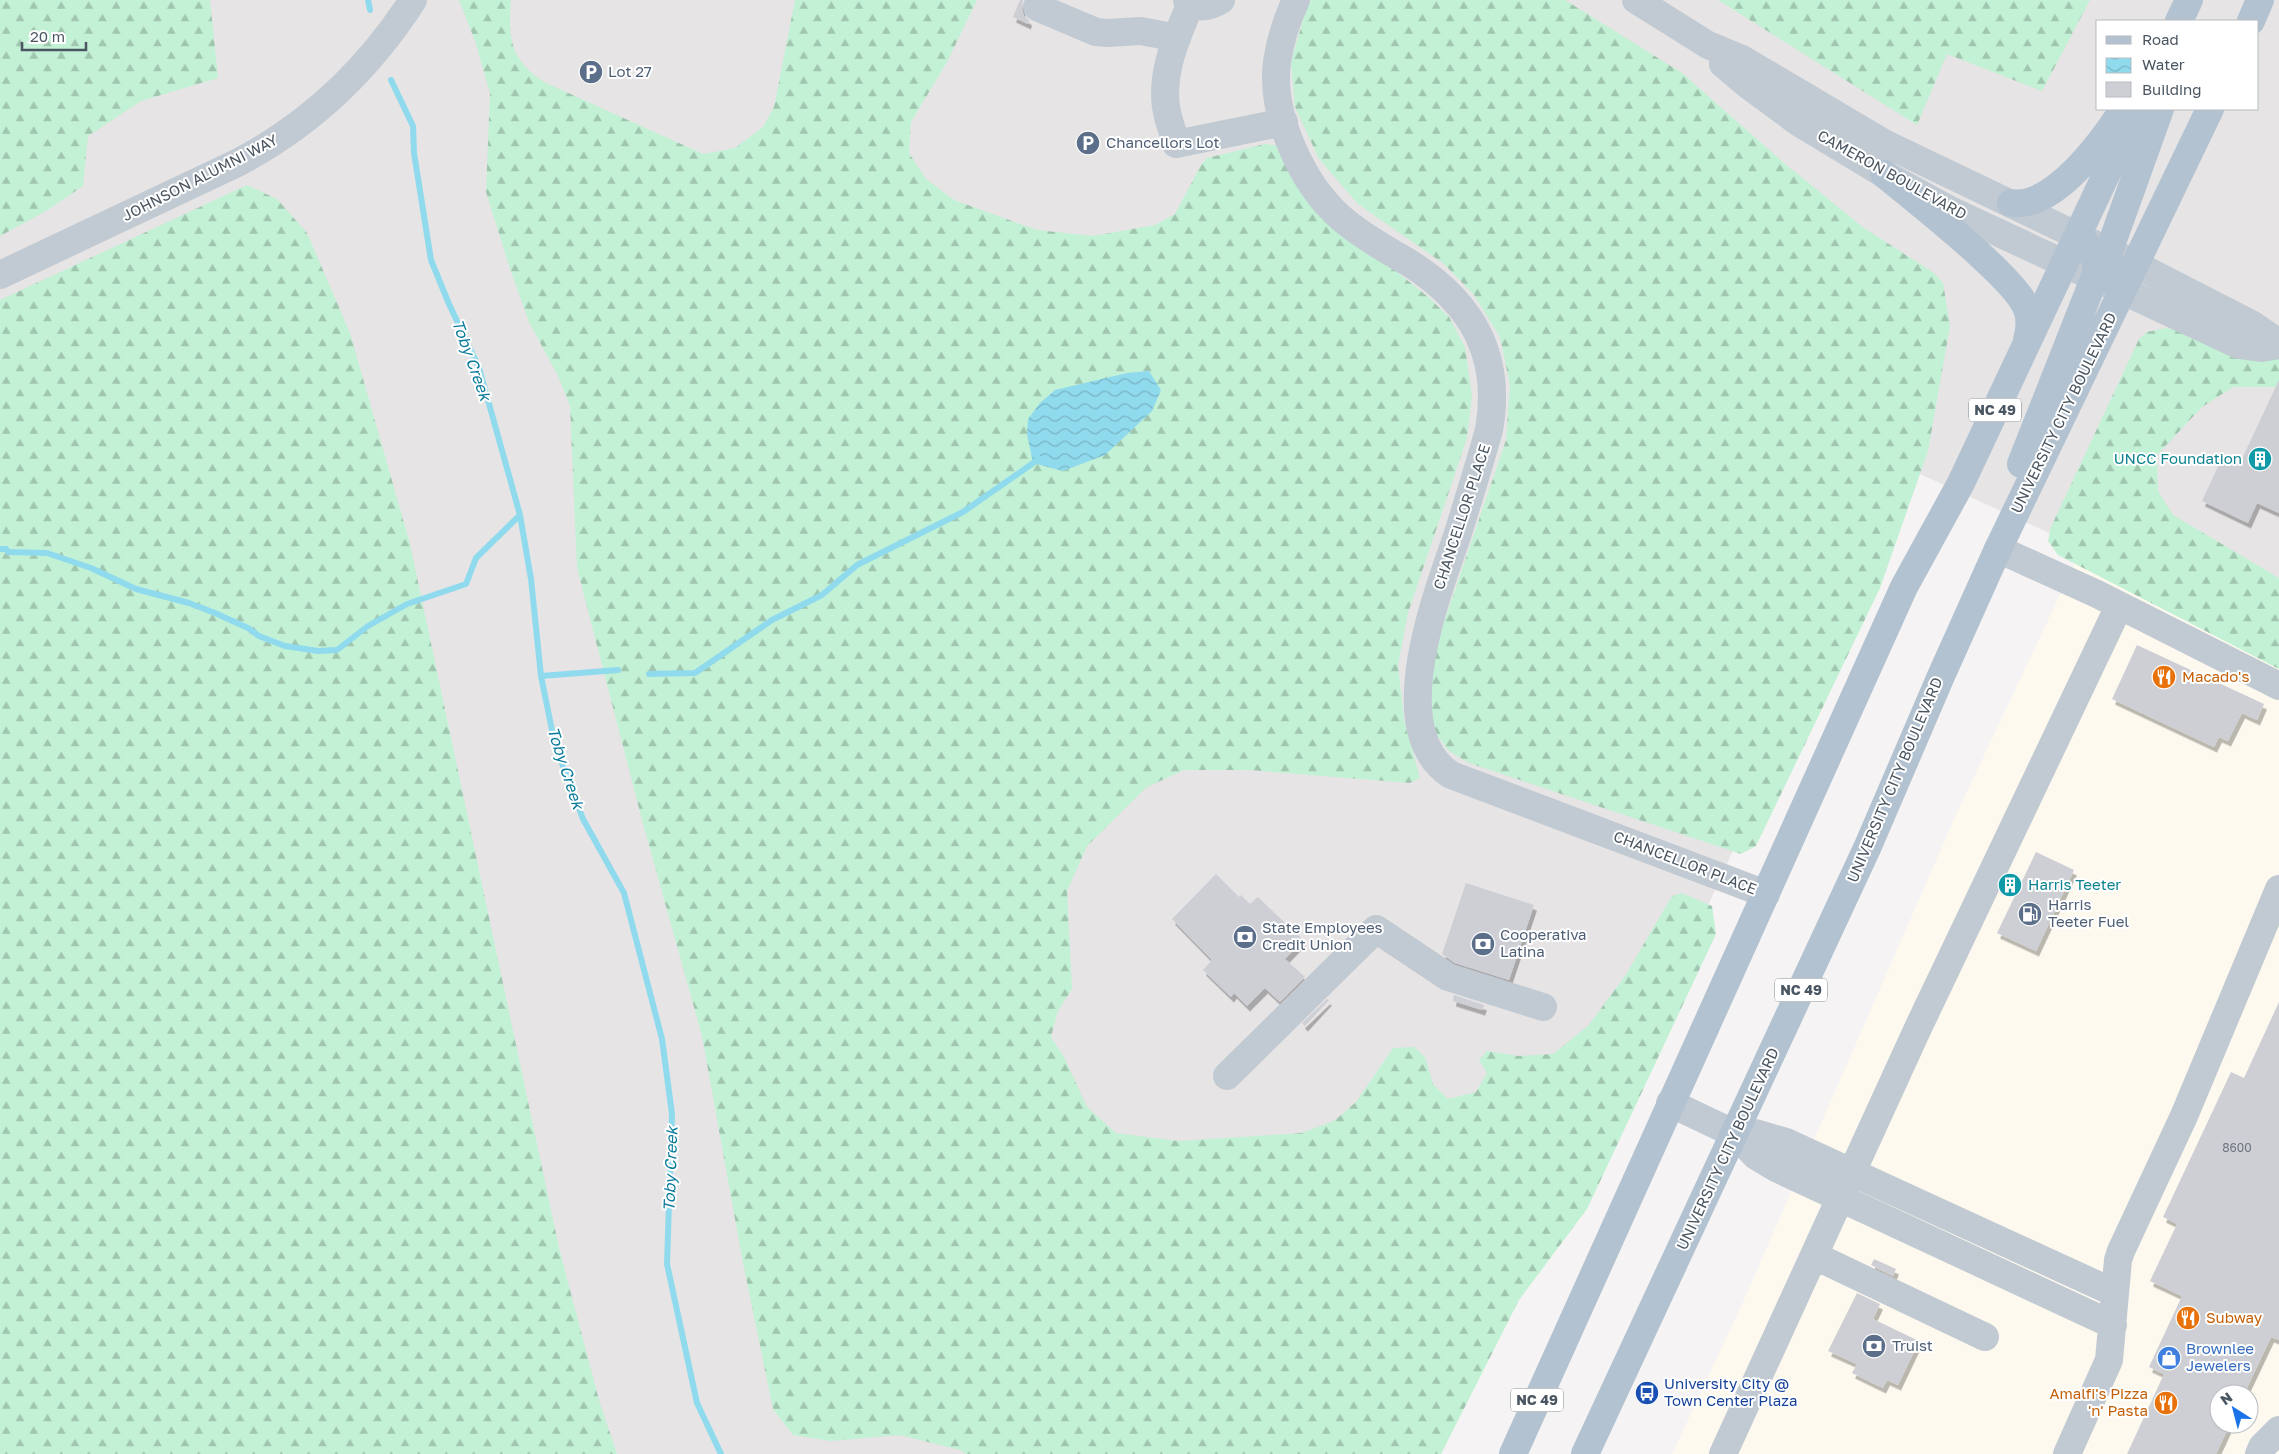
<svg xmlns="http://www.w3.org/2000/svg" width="2279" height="1454" font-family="'Golos Text',sans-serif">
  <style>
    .commercial { fill: #fdf9ef; fill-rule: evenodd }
    .education { fill: #e6e4e5; fill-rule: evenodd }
    .forest { fill: url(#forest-firs) }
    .water { fill: url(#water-waves) }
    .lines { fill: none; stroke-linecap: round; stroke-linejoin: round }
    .stream { stroke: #90daee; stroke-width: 6 }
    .building { fill: #cdcfd5; filter: url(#shadow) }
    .minor { stroke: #c1cad2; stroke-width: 28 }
    .major { stroke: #b3c2d1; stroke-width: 28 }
    .labels { text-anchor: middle; stroke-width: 4; stroke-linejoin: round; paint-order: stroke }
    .number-label { font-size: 12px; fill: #6b747e }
    .shield { fill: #fff; stroke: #808990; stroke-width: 1 }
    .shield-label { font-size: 14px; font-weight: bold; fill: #4a5661 }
    .service-label { font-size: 15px; fill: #4e5e75; stroke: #fff; text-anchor: start }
    .street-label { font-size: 15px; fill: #4a5661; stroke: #fff }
    .culture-label { font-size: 15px; fill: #0d838f; stroke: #fff; text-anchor: end }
    .food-label { font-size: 15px; fill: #c56008; stroke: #fff; text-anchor: start }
    .shop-label { font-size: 15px; fill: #366cbe; stroke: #fff; text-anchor: start }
    .transit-label { font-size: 15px; fill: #164399; stroke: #fff; text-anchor: start }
    .water-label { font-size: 16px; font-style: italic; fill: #0c7c9b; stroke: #fff }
  </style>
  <defs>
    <pattern id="forest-firs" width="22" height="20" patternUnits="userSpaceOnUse" patternTransform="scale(1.25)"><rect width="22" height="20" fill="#c3f1d5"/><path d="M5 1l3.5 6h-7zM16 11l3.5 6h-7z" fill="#a0c6b0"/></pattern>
    <pattern id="water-waves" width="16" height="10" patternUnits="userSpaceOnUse" patternTransform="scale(1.25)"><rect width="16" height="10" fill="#90daee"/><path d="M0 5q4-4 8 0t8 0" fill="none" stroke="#78b4c4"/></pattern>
    <filter id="shadow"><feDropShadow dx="3" dy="5.5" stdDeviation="0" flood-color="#0004"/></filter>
  </defs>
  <rect width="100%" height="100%" fill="#f5f3f3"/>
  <path class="commercial" d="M 2082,548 L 2279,644 L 2279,1454 L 1672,1454 L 1743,1302 L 1955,817 ZM 2219,1394 L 2249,1394 L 2249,1424 L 2219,1424 Z"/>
  <path class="education" d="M 0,0 L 2279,0 L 2279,644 L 2082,548 L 1918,473 L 1750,813 L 1674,980 L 1426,1454 L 0,1454 ZM 2098,21 L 2258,21 L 2258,109 L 2098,109 Z"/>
  <path class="forest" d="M 0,0 L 210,0 L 218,78 L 141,101 L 88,136 L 83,186 L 48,210 L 0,236 Z
    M 459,0 L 511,0 C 508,39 510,59 544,82 L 703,154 L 735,148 L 763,127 L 774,107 L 795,0 L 977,0 L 947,62 L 911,122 L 909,153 L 926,179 L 954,200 L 1037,230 L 1093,236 L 1155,225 L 1175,214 L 1201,165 L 1207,158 L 1265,144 L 1280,146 L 1346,231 L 1427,296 L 1449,317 L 1465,347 L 1472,396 L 1467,438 L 1408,613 L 1398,665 L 1404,720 L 1420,778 L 1410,783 L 1250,770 L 1184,770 L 1147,787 L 1087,846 L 1067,891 L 1072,989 L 1058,1011 L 1051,1037 L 1064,1057 L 1087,1107 L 1116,1133 L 1178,1141 L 1301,1133 L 1334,1121 L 1356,1102 L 1393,1048 L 1414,1047 L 1425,1057 L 1433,1084 L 1448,1099 L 1476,1092 L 1487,1073 L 1479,1060 L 1487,1051 L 1518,1056 L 1553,1054 L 1588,1026 L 1625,976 L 1672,896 L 1682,893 L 1712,906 L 1716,934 L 1587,1209 L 1519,1300 L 1441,1454 L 966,1454 L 960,1450 L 900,1435 L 831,1441 L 793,1435 L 773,1409 L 742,1258 L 702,1036 L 642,820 L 577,568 L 570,406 L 558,376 L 529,322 L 510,269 L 486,192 L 490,93 L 475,41 Z
    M 1311,0 L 1565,0 L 1682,73 L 1784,163 L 1864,228 L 1934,273 L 1943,283 L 1950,326 L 1928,451 L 1880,588 L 1756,846 L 1741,854 L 1469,763 L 1449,751 L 1433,730 L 1427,698 L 1439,637 L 1506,440 L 1510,385 L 1500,337 L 1474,295 L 1444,264 L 1358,204 L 1319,159 L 1295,107 L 1291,62 L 1306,10 Z
    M 1718,0 L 2090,0 L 2042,91 L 1947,54 L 1917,125 Z
    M 247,185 L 277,199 L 307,233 L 350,333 L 410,544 L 559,1248 L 599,1400 L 617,1454 L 0,1454 L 0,300 Z
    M 2166,328 L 2189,332 L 2258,359 L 2279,359 L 2279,387 L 2233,387 L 2202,407 L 2157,455 L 2158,491 L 2173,515 L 2279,578 L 2279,669 L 2058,555 L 2048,541 L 2051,527 L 2139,339 L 2147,332 Z"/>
  <path class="water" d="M 1149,371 L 1161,390 L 1152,411 L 1105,455 L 1063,471 L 1033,463 L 1027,434 L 1028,419 L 1040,403 L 1055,390 L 1127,373 Z"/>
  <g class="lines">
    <path class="stream" d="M 368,0 L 370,10
      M 391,80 L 413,126 L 414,153 L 431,260 L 449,304 L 479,368 L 520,515 L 531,579 L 541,676 L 555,745 L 583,819 L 624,893 L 662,1039 L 672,1114 L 667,1264 L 697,1403 L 721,1454
      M 0,549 L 6,549 L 8,552 L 47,553 L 91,568 L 136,589 L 189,603 L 215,613 L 248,628 L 259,636 L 285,646 L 318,651 L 337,650 L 368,626 L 407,604 L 466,584 L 476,558 L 520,515
      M 649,674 L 695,673 L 772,620 L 822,595 L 857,565 L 963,512 L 1039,459
      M 541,676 L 618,670"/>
  </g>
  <path class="building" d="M 1020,0 L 1023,0 L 1022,9 L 1024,16 L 1029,20 L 1028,24 L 1013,17 Z
    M 2279,380 L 2279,513 L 2257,503 L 2248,523 L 2202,501 L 2223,456 L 2240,463 Z
    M 2137,645 L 2264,704 L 2257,720 L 2242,713 L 2228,741 L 2219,737 L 2214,747 L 2112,699 Z
    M 2036,852 L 2074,870 L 2036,951 L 1997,933 Z
    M 1216,874 L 1239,897 L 1241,895 L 1250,904 L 1258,897 L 1303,940 L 1285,959 L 1305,977 L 1280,1002 L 1265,988 L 1247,1006 L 1234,993 L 1231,997 L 1203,970 L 1212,960 L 1172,919 Z
    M 1466,883 L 1534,905 L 1509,980 L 1455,963 L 1442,954 Z
    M 1454,995 L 1484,1005 L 1482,1010 L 1453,1001 Z
    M 1327,999 L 1329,1000 L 1305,1026 L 1302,1023 Z
    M 2279,1002 L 2279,1340 L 2271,1337 L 2244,1394 L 2219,1394 L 2219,1424 L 2230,1424 L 2216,1454 L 2127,1454 L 2164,1374 L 2149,1367 L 2182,1296 L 2150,1281 L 2177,1224 L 2163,1217 L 2231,1072 L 2244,1078 Z
    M 1874,1259 L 1896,1269 L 1893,1276 L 1871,1265 Z
    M 1857,1293 L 1880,1304 L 1873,1319 L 1919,1341 L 1898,1385 L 1887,1380 L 1883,1388 L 1852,1373 L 1857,1364 L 1828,1351 Z"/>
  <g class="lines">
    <path class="minor" d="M 1187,0 C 1197,10 1210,7 1221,0
      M 1296,0 C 1287,19 1280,41 1277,62 C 1270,114 1302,184 1341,218 C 1362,236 1387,250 1411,264 C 1473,304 1502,356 1489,430 C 1479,466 1468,501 1457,536 C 1437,595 1383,731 1451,775 L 1766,894
      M 1636,0 L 1708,45 L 1742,59 L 1884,143 L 2109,251 L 2253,325 L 2279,343
      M 1191,3 C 1177,36 1161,71 1166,107 C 1168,120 1173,132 1176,144 L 1284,122
      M 1037,7 L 1096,32 L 1107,33 L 1141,31 L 1177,38
      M 1723,64 L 1748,85 L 1798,122 L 1884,174 L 1952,211 L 2239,345 L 2261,348 L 2279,345
      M 0,275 L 235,164 C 309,126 368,70 413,0
      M 1998,549 L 2097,594 L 2279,686
      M 1227,1076 L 1376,929 L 1448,977 L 1543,1007
      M 1670,1103 L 1735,1134
      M 1815,1256 L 1985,1337
      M 2113,1325 L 1776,1168 L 1756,1156 L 1735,1134 L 1755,1133 L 1786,1142 L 2115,1293
      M 1723,1454 L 1918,1028 L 2119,606
      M 2067,1454 L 2109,1360 L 2118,1260 L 2121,1251 L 2184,1116 L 2279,889
      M 2259,1454 L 2262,1447 L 2279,1430"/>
    <path class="major" d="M 2179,21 L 2189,0
      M 2251,21 L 2260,0
      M 1884,174 C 1914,199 2016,278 2027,309 C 2031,319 2030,329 2027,340
      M 2011,203 C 2054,209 2102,142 2123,110
      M 2112,281 L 2106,269 L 2109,251 L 2160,109
      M 2021,464 L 2096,274 C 2098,259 2089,244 2078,235
      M 1513,1454 L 1904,587 L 1961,483 L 2137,109
      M 1585,1454 L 1868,846 L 1941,676 L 1998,549 L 2210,109"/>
  </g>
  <defs>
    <g id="parking-disc" transform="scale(1.25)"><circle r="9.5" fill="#5c6f8a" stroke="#fff"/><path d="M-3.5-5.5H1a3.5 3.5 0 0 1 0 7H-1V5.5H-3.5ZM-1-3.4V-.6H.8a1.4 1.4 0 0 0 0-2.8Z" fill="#fff"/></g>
    <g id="building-disc" transform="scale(1.25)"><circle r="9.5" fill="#0f9aa8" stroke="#fff"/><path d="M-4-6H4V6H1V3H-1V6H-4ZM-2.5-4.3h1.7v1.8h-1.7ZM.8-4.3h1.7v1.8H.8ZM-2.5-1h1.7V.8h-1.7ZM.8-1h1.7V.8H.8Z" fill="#fff"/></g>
    <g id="restaurant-disc" transform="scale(1.25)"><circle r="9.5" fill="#e8710a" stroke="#fff"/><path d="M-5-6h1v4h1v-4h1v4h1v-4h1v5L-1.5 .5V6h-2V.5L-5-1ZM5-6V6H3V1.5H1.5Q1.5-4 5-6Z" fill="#fff"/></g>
    <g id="fuel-disc" transform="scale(1.25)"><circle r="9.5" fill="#5c6f8a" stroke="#fff"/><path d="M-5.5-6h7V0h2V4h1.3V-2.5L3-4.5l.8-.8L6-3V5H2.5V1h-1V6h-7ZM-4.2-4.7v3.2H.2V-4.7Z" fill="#fff"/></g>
    <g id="bank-disc" transform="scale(1.25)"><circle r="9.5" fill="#5c6f8a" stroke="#fff"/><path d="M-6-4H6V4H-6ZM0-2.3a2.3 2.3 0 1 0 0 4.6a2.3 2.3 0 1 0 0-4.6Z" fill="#fff"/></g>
    <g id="shop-disc" transform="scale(1.25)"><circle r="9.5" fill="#3f7fe0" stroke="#fff"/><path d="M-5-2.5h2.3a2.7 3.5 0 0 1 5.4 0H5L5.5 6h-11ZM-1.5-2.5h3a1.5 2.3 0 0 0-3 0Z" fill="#fff"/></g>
    <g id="bus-disc" transform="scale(1.25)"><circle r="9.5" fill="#1a4fb4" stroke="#fff"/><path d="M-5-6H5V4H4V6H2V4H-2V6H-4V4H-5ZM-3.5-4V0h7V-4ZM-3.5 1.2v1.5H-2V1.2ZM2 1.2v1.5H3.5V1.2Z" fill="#fff"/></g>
  </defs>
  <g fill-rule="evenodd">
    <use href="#parking-disc" x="591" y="72"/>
    <use href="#parking-disc" x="1088" y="143"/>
    <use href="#building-disc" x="2260" y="459"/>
    <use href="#restaurant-disc" x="2164" y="677"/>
    <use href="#building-disc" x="2010" y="885"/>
    <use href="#fuel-disc" x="2030" y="914"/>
    <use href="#bank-disc" x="1245" y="937"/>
    <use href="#bank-disc" x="1483" y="944"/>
    <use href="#restaurant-disc" x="2188" y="1318"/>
    <use href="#bank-disc" x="1874" y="1346"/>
    <use href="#shop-disc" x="2169" y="1358"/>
    <use href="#bus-disc" x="1647" y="1393"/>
    <use href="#restaurant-disc" x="2166" y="1403"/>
  </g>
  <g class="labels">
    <g class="number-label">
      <text x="2237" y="1152">8600</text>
    </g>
    <g class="shield">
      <rect x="1969" y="398.5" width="52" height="23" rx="4"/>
      <rect x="1775" y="978.5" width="52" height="23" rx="4"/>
      <rect x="1511" y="1388.5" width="52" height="23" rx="4"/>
    </g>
    <g class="shield-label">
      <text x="1995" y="415">NC 49</text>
      <text x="1801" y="995">NC 49</text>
      <text x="1537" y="1405">NC 49</text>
    </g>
    <g class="service-label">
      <text x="608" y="77">Lot 27</text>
      <text x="1106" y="148">Chancellors Lot</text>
      <text x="2048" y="910">Harris<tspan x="2048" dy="17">Teeter Fuel</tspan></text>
      <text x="1262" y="933">State Employees<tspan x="1262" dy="17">Credit Union</tspan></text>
      <text x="1500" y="940">Cooperativa<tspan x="1500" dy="17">Latina</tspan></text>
      <text x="1892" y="1351">Truist</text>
    </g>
    <g class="street-label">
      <text transform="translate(1892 175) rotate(29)" y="5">CAMERON BOULEVARD</text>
      <text transform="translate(200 178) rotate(-27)" y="5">JOHNSON ALUMNI WAY</text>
      <text transform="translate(2064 413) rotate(-64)" y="5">UNIVERSITY CITY BOULEVARD</text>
      <text transform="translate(1462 517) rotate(-72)" y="5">CHANCELLOR PLACE</text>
      <text transform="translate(1895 780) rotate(-67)" y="5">UNIVERSITY CITY BOULEVARD</text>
      <text transform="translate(1685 863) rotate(21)" y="5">CHANCELLOR PLACE</text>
      <text transform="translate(1728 1149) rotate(-65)" y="5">UNIVERSITY CITY BOULEVARD</text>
    </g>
    <g class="culture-label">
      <text x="2242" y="464">UNCC Foundation</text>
      <text x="2028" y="890" text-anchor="start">Harris Teeter</text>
    </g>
    <g class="food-label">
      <text x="2182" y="682">Macado's</text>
      <text x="2206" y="1323">Subway</text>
      <text x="2148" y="1399" text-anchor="end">Amalfi's Pizza<tspan x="2148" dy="17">'n' Pasta</tspan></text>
    </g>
    <g class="shop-label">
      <text x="2186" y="1354">Brownlee<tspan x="2186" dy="17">Jewelers</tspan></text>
    </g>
    <g class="transit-label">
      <text x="1664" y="1389">University City @<tspan x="1664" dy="17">Town Center Plaza</tspan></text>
    </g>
    <g class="water-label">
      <text transform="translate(472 360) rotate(70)" y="6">Toby Creek</text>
      <text transform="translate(566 768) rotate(72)" y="6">Toby Creek</text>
      <text transform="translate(670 1169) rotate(-88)" y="6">Toby Creek</text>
    </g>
  </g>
  <rect x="2096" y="20" width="162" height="90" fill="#ffffff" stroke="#b7bbc0"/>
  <rect x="2106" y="36" width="25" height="8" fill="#b3c2d1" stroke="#b7bbc0"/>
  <text x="2142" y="45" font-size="15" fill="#4a5661">Road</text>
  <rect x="2106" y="58" width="25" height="15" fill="url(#water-waves)" stroke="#b7bbc0"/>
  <text x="2142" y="70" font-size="15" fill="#4a5661">Water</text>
  <rect x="2106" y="82" width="25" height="15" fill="#cdcfd5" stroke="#b7bbc0"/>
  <text x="2142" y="95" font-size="15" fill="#4a5661">Building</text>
  <g transform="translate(2234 1409) rotate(324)"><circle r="24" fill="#ffffff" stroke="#b7bbc0"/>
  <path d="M0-4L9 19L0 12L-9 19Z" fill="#1a73e8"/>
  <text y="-8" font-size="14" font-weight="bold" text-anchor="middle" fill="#4a5661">N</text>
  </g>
  <path d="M22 42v8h64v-8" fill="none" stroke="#4a5661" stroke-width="2.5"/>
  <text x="30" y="42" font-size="15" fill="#4a5661" stroke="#ffffff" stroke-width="4" paint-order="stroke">20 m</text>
</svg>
